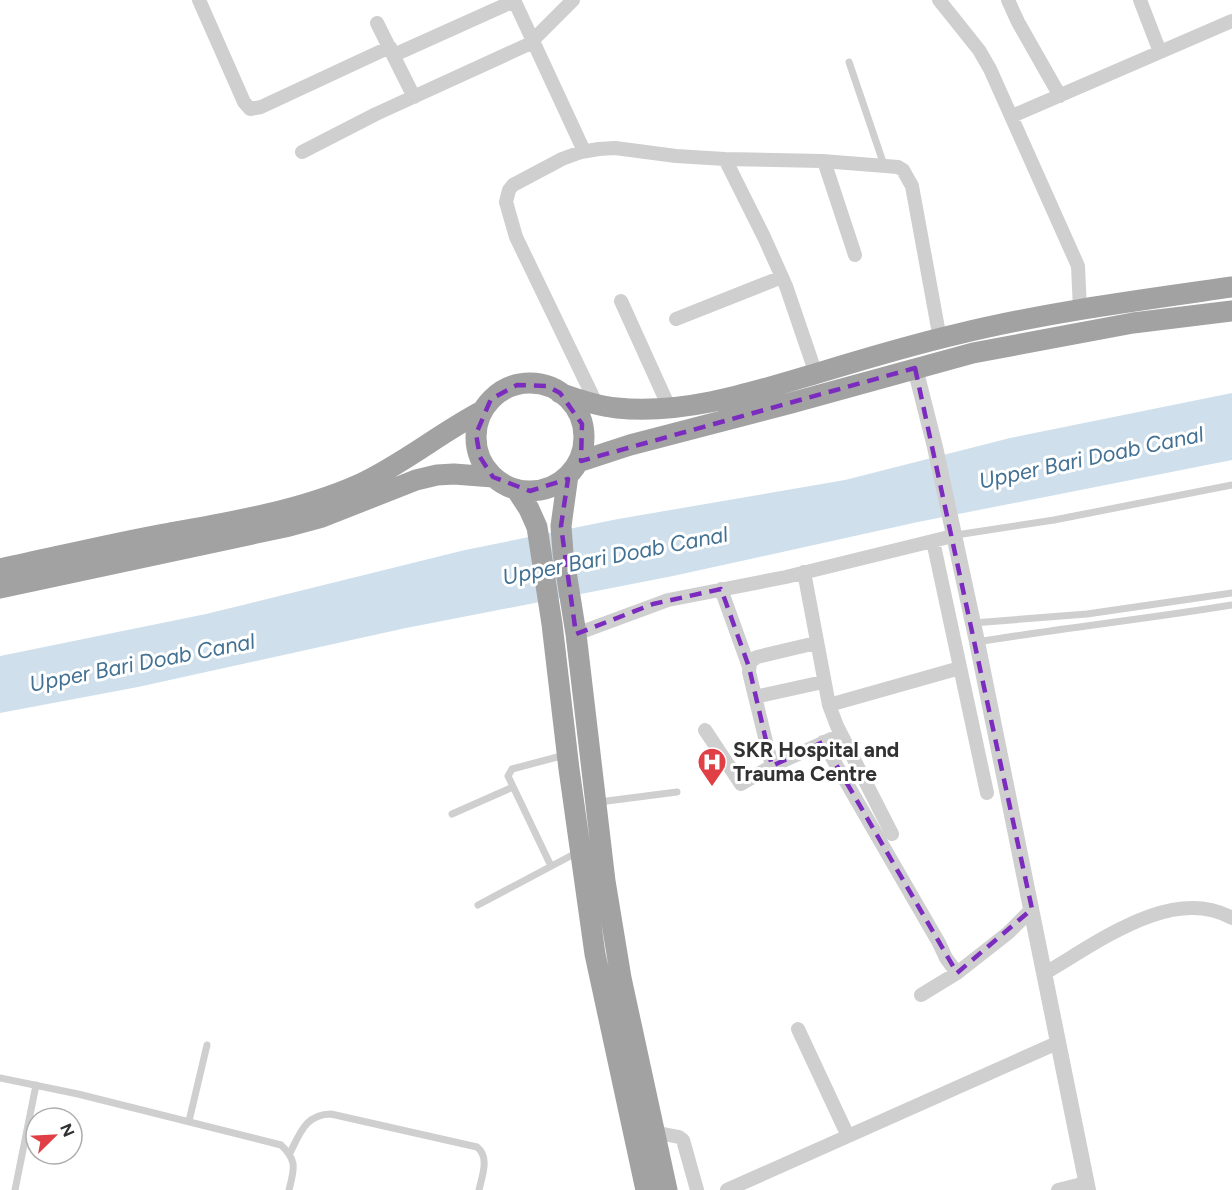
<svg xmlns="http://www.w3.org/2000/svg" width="1232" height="1190" font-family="Figtree,sans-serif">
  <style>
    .water { fill: #cfe0ec }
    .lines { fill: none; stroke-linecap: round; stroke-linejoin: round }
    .service { stroke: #cfcfcf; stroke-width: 7 }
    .minor { stroke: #cfcfcf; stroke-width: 14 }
    .tertiary { stroke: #cfcfcf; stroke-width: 16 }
    .trunk { stroke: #a2a2a2; stroke-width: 21 }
    .marked { fill: none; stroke: #7b2cbf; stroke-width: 4.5; stroke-dasharray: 12 8; stroke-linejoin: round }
    .labels { text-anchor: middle; stroke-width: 6; stroke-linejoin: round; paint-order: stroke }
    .poi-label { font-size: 21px; font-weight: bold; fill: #323232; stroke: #fff; text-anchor: start }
    .water-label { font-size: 22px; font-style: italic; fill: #427193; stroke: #fff }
  </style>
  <rect width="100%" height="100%" fill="#fff"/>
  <path class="water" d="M 1232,393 L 1232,460 L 918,522 L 673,576 L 406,628 L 138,687 L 0,713 L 0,656 L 206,614 L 465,550 L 618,519 L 845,480 L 1010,438 Z"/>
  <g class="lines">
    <path class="service" d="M 849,62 L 884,165
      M 956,535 L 1054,520 L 1232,485
      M 973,623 L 1087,614 L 1232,593
      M 977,642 C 1062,628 1147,619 1232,605
      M 599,802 L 677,792
      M 452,814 L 513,787
      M 551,866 L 508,776 L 512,769 L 565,755
      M 478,905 L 578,852
      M 0,1078 L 78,1094 L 281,1145 C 298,1161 294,1169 289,1190
      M 189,1121 L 207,1045
      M 290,1153 C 300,1133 306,1114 331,1114 L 477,1147 C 490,1157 482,1176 479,1190
      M 15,1190 L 36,1085"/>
    <path class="minor" d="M 199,0 L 244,102 L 250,109 L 261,107 L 390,47
      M 514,0 L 584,151
      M 939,0 L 979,50 L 990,69 L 1078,266 L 1080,310
      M 1008,0 L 1018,22 L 1060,96
      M 1140,0 L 1160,52
      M 377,23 L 414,97
      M 394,55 L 514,1
      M 1012,116 L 1232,21
      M 302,152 L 376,114 L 529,44 L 573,0
      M 725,159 L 764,237 L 786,286 L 816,374
      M 824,161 L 855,255
      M 621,301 L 669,407
      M 676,319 L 782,277
      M 597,405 L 516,237 L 506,202 L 509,190 L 513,185 L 562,159 L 581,152 L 599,149 L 615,148 L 676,156 L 725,159 L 822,161 L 898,167 L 903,170 L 912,186 L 940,339
      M 933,541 L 987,793
      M 804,572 L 829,705 L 837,726 L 892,834
      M 721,589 L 749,667
      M 576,634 L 668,600 L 786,577 L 953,536
      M 816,643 L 757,657 L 750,662 L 749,672 L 772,766 L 831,739
      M 755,697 L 823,682
      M 829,705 L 960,668
      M 705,730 L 741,784 L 772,766
      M 823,742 L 939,943 L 946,958 L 957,973 L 1008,933 L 1032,909
      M 1045,973 C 1096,944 1172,884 1232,918
      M 921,995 L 957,973
      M 798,1029 L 848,1136
      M 653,1132 L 679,1137 L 683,1140 L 697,1190
      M 727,1190 L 1057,1043
      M 1058,1190 L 1086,1183"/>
    <path class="tertiary" d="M 915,368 L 935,447 L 976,637 L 1088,1190"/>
    <path class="trunk" d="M476 437a54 54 0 1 1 108 0a54 54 0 1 1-108 0Z
      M 560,393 C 579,400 597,406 617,408 C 684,415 754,392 818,373 C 864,359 911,345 958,334 C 1048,312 1141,300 1232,287
      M 578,462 L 630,445 L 791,403 L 973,353 L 1133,323 L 1232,311
      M 568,475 L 561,526 L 563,553 L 576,634 L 605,881 L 621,978 L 667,1190
      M 516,489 L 529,509 L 537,527 L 552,624 L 569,769 L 595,954 L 646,1190
      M 0,569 C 57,557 113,543 170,533 C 233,522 302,510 360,484 C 403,464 440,433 482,411
      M 0,588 L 285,527 L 322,517 L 416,480 L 437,475 L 454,474 L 493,477"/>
  </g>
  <path class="marked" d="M 915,368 L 1032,909 L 957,973 L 823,742 L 772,766 L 749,667 L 721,589 L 653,604 L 576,634 L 561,526 L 568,479 L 530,491 L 493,477 L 480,457 L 476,434 L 491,399 L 517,385 L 547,386 L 560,393 L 582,424 L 581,461 Z"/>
  <defs>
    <g id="hospital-pin" transform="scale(1.5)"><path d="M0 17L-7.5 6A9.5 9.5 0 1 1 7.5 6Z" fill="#df3f45" stroke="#fff"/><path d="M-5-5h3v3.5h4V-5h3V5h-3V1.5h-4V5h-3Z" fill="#fff"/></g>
  </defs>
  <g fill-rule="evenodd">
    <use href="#hospital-pin" x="712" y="762"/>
  </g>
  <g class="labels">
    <g class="poi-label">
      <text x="733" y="757">SKR Hospital and<tspan x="733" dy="24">Trauma Centre</tspan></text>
    </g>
    <g class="water-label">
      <text transform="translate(1091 457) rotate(-12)" y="8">Upper Bari Doab Canal</text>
      <text transform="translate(615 555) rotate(-11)" y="8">Upper Bari Doab Canal</text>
      <text transform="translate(142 662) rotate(-11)" y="8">Upper Bari Doab Canal</text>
    </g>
  </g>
  <g transform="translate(54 1136) rotate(66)"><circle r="28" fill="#ffffff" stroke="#adadad" stroke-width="1.5"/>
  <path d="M0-4.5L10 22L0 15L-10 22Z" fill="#df3f45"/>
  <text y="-9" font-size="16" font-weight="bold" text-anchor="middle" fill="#323232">N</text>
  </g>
</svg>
